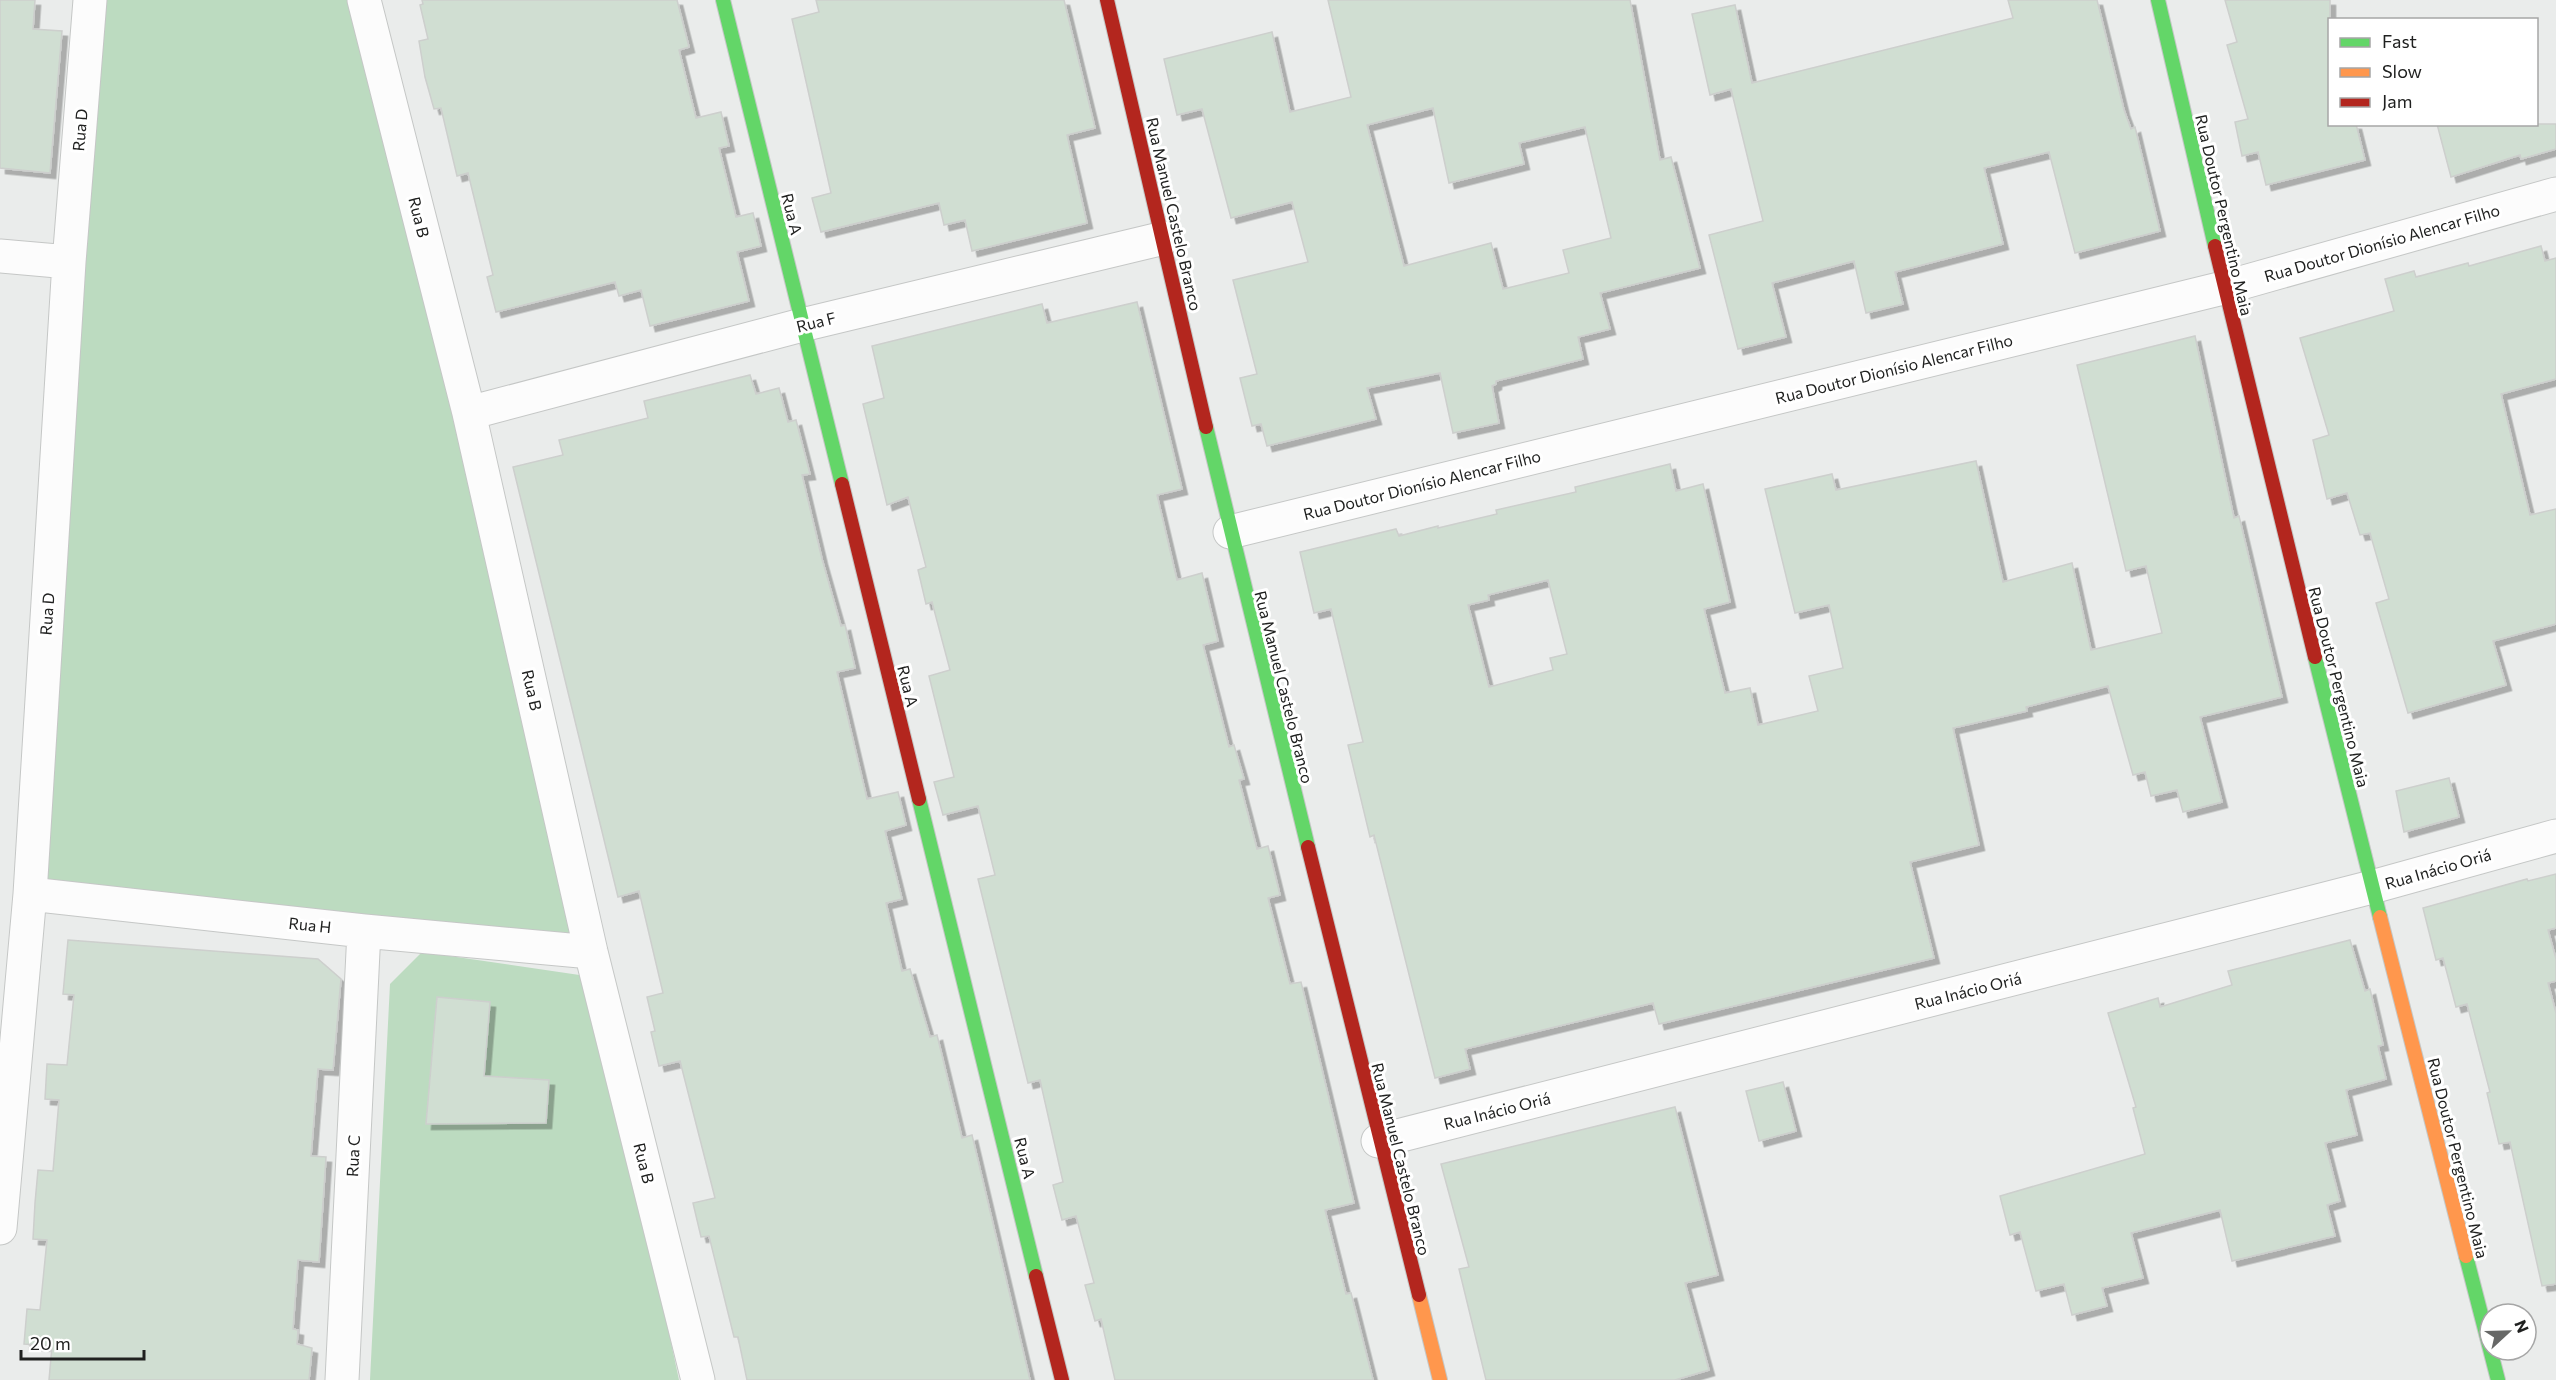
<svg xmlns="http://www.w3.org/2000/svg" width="2556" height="1380" font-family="Commissioner,sans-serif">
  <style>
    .green { fill: #bcdbc0 }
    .building { fill: #d0ded2; stroke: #cdcfcd; stroke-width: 1.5; fill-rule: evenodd; filter: url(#shadow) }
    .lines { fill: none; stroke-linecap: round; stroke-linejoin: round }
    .street-casing { stroke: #c5c7c6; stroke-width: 35 }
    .fast-casing { stroke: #c5c7c6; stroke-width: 16 }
    .slow-casing { stroke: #c5c7c6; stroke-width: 16 }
    .jam-casing { stroke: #c5c7c6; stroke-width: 16 }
    .street { stroke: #fcfcfc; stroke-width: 33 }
    .fast { stroke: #63d668; stroke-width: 14 }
    .slow { stroke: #ff974d; stroke-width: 14 }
    .jam { stroke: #b3261e; stroke-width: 14 }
    .labels { text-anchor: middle; stroke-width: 6; stroke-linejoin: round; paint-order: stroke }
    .street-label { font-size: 16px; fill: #202120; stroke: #fff }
  </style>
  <defs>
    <filter id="shadow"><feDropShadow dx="5.5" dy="5.5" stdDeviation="0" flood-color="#0004"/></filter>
  </defs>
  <rect width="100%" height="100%" fill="#eaeceb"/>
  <path class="green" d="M 97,0 L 356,0 L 591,952 L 30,894 Z
    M 422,952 L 593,977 L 679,1380 L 370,1380 L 390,984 Z"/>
  <path class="building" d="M 0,0 L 35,0 L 33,29 L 62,31 L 50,173 L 0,168 Z
    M 422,0 L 677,0 L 689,47 L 679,50 L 696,118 L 721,112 L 729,146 L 719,148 L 736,217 L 753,213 L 761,246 L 737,252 L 749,301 L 650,326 L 641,290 L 619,296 L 615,282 L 496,312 L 487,277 L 493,275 L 468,173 L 457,176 L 441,108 L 434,109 L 425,77 L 419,41 L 428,39 L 420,5 L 423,4 Z
    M 816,0 L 1064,0 L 1095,128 L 1067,135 L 1087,223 L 972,251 L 965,220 L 944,225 L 939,203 L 821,232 L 812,198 L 831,193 L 792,19 L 819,12 Z
    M 1328,0 L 1630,0 L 1660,160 L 1671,157 L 1700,268 L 1600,293 L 1610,329 L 1578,337 L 1583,359 L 1496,381 L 1496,384 L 1492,386 L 1499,423 L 1453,433 L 1440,373 L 1367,388 L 1376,419 L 1267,446 L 1261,424 L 1252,426 L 1240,378 L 1257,374 L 1233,280 L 1308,262 L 1292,202 L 1231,218 L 1202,109 L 1177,115 L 1164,59 L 1272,32 L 1290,112 L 1351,97 ZM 1433,108 L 1449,183 L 1524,164 L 1519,143 L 1585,127 L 1611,238 L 1563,250 L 1569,273 L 1503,289 L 1491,243 L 1404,266 L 1367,125 Z
    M 2008,0 L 2097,0 L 2124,110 L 2131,129 L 2135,127 L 2160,231 L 2075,253 L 2049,152 L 1984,168 L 2003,244 L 1895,272 L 1903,304 L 1866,313 L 1854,261 L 1772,283 L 1786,337 L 1738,349 L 1709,235 L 1763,221 L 1731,89 L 1710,95 L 1692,14 L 1735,5 L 1752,83 L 2013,18 Z
    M 2225,0 L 2330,0 L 2330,124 L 2356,124 L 2365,160 L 2266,185 L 2258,152 L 2242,156 L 2235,122 L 2248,119 L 2227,45 L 2237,42 Z
    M 2437,124 L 2556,124 L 2556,149 L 2521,159 L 2520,155 L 2451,177 Z
    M 2541,246 L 2545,261 L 2556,258 L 2556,379 L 2501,394 L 2530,515 L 2556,509 L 2556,624 L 2493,641 L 2506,685 L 2408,713 L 2376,603 L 2389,599 L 2370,533 L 2360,535 L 2347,493 L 2327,499 L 2313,440 L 2329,435 L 2300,338 L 2394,311 L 2385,279 L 2414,271 L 2416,277 L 2468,263 L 2469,266 Z
    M 1137,302 L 1182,489 L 1157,495 L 1177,580 L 1202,573 L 1218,641 L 1203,645 L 1229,747 L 1234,745 L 1244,779 L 1239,780 L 1257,849 L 1268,846 L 1280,895 L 1268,898 L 1290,984 L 1301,982 L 1354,1203 L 1325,1210 L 1346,1294 L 1351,1293 L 1373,1380 L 1115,1380 L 1101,1319 L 1095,1321 L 1085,1285 L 1094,1283 L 1076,1216 L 1062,1220 L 1053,1185 L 1063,1182 L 1040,1080 L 1028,1083 L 978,879 L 995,875 L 978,806 L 943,815 L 934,782 L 954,777 L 929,676 L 950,670 L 932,602 L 926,604 L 918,570 L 926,567 L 908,497 L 887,505 L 863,404 L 884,398 L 872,346 L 1042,304 L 1047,323 Z
    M 2195,336 L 2234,518 L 2239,516 L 2282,697 L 2200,717 L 2222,802 L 2183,812 L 2177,790 L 2151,796 L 2145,772 L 2133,775 L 2108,686 L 2026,707 L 2027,711 L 1953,728 L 1979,845 L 1910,862 L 1934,958 L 1659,1024 L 1653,1003 L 1465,1049 L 1470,1069 L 1435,1078 L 1374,835 L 1370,837 L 1348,745 L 1363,742 L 1331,609 L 1314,613 L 1300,552 L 1396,529 L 1399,536 L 1438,526 L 1438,528 L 1497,514 L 1496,510 L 1576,492 L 1575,487 L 1670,464 L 1676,491 L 1703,484 L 1730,602 L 1704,609 L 1725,693 L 1750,688 L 1758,725 L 1818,711 L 1809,676 L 1843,668 L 1829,605 L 1795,613 L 1765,489 L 1832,474 L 1836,490 L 1976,461 L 2003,582 L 2072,563 L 2091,650 L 2162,633 L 2146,566 L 2126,571 L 2077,365 ZM 1548,580 L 1567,654 L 1550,658 L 1553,670 L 1489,687 L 1468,605 L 1489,600 L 1488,595 Z
    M 750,375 L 756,394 L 779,388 L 788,422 L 796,420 L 810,474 L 802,475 L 822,559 L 841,626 L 845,625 L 855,668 L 837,672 L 867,799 L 898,792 L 906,825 L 885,831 L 902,899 L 886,903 L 902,971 L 910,969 L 930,1037 L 937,1035 L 962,1138 L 972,1135 L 1030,1380 L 747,1380 L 738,1337 L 734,1337 L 709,1236 L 701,1237 L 693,1203 L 715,1198 L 680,1061 L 659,1066 L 651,1032 L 655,1031 L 647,997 L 663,993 L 639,891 L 618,897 L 513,467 L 563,455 L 559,440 L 648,418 L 644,401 Z
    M 2449,778 L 2459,817 L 2404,832 L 2396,791 Z
    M 2556,874 L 2556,928 L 2548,930 L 2556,959 L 2556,981 L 2548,983 L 2556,1013 L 2556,1284 L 2542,1286 L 2510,1142 L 2499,1144 L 2487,1093 L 2490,1092 L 2467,1004 L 2456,1007 L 2443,958 L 2436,960 L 2423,908 L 2527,879 L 2528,881 Z
    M 68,940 L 318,959 L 341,979 L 333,1070 L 318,1069 L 311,1156 L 326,1157 L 319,1262 L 298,1260 L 293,1329 L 298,1330 L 297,1344 L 312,1348 L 309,1380 L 49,1380 L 52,1346 L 24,1344 L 27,1309 L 40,1310 L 47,1240 L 33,1239 L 35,1203 L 38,1170 L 53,1171 L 59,1100 L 45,1099 L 47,1064 L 67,1065 L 74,995 L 63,994 Z
    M 2350,940 L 2365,991 L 2370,989 L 2383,1045 L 2378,1046 L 2386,1079 L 2346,1090 L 2357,1135 L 2325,1143 L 2340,1201 L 2327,1205 L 2335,1236 L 2232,1261 L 2220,1210 L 2131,1233 L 2143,1278 L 2102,1288 L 2107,1306 L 2072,1315 L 2064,1284 L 2036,1291 L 2020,1232 L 2010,1235 L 2000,1196 L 2145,1154 L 2133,1108 L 2136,1107 L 2108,1013 L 2158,998 L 2160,1007 L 2232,985 L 2228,971 Z
    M 437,997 L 490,1002 L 484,1076 L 549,1080 L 546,1123 L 426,1124 Z
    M 1783,1082 L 1796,1131 L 1759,1141 L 1746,1091 Z
    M 1675,1107 L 1718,1275 L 1685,1283 L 1709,1370 L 1675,1380 L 1486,1380 L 1459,1269 L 1469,1267 L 1441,1164 Z"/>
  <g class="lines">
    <g class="street-casing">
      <path id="street" d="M 364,0 L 469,413 L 591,952 L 698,1380
        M 0,256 L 69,262
        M 469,413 L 802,325 L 1164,238
        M 1230,532 L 2223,288 L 2556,194
        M 30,894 L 364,931 L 591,952
        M 1378,1141 L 2372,887 L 2556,836
        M 0,1228 L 30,894 L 69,262 L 90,0
        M 342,1380 L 364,931"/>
    </g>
    <g class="fast-casing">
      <path id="fast" d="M 723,0 L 842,484
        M 2158,0 L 2215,246
        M 1206,427 L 1308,847
        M 2315,657 L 2380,917
        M 919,799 L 1036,1276
        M 2466,1256 L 2498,1380"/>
    </g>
    <g class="slow-casing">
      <path id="slow" d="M 2380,917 L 2466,1256
        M 1419,1295 L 1440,1380"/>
    </g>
    <g class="jam-casing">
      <path id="jam" d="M 1107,0 L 1206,427
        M 2215,246 L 2315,657
        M 842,484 L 919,799
        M 1308,847 L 1419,1295
        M 1036,1276 L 1062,1380"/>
    </g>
    <use href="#street" class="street"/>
    <use href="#fast" class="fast"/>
    <use href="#slow" class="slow"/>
    <use href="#jam" class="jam"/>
  </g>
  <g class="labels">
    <g class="street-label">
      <text transform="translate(80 130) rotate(-85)" y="6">Rua D</text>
      <text transform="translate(792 214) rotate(76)" y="6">Rua A</text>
      <text transform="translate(1174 214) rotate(77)" y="6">Rua Manuel Castelo Branco</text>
      <text transform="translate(2224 215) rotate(77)" y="6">Rua Doutor Pergentino Maia</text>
      <text transform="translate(419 217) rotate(76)" y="6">Rua B</text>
      <text transform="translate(2382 243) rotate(-16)" y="6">Rua Doutor Dionísio Alencar Filho</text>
      <text transform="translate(816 322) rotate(-14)" y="6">Rua F</text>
      <text transform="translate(1894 369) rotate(-14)" y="6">Rua Doutor Dionísio Alencar Filho</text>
      <text transform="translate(1422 485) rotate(-14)" y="6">Rua Doutor Dionísio Alencar Filho</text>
      <text transform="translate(47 614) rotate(-86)" y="6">Rua D</text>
      <text transform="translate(908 686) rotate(76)" y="6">Rua A</text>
      <text transform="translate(1284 687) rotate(76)" y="6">Rua Manuel Castelo Branco</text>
      <text transform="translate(2339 687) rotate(76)" y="6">Rua Doutor Pergentino Maia</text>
      <text transform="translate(532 690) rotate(77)" y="6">Rua B</text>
      <text transform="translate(2438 869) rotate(-16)" y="6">Rua Inácio Oriá</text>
      <text transform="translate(310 925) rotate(6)" y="6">Rua H</text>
      <text transform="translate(1968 991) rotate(-14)" y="6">Rua Inácio Oriá</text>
      <text transform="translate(1497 1111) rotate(-14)" y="6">Rua Inácio Oriá</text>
      <text transform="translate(353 1156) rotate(-87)" y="6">Rua C</text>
      <text transform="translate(1025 1158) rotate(76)" y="6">Rua A</text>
      <text transform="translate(2458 1158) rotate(76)" y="6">Rua Doutor Pergentino Maia</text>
      <text transform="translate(1401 1159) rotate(76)" y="6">Rua Manuel Castelo Branco</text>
      <text transform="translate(644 1163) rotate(76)" y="6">Rua B</text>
    </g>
  </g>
  <rect x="2328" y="18" width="210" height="108" fill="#ffffff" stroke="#a6a6a6" stroke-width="1.5"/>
  <rect x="2340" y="38" width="30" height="9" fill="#63d668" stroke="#a6a6a6" stroke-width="1.5"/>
  <text x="2382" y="48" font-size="18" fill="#202120">Fast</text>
  <rect x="2340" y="68" width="30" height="9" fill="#ff974d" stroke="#a6a6a6" stroke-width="1.5"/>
  <text x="2382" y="78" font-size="18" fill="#202120">Slow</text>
  <rect x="2340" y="98" width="30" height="9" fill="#b3261e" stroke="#a6a6a6" stroke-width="1.5"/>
  <text x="2382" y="108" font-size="18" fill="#202120">Jam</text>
  <g transform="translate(2508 1332) rotate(68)"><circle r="28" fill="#ffffff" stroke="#a6a6a6" stroke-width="1.5"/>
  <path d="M0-4.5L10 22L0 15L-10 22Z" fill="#676867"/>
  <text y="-9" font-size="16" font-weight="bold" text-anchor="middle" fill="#202120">N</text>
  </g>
  <path d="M21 1350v9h123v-9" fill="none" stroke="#202120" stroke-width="3"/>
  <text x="30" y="1350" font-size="18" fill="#202120" stroke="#ffffff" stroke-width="4.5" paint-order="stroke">20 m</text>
</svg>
